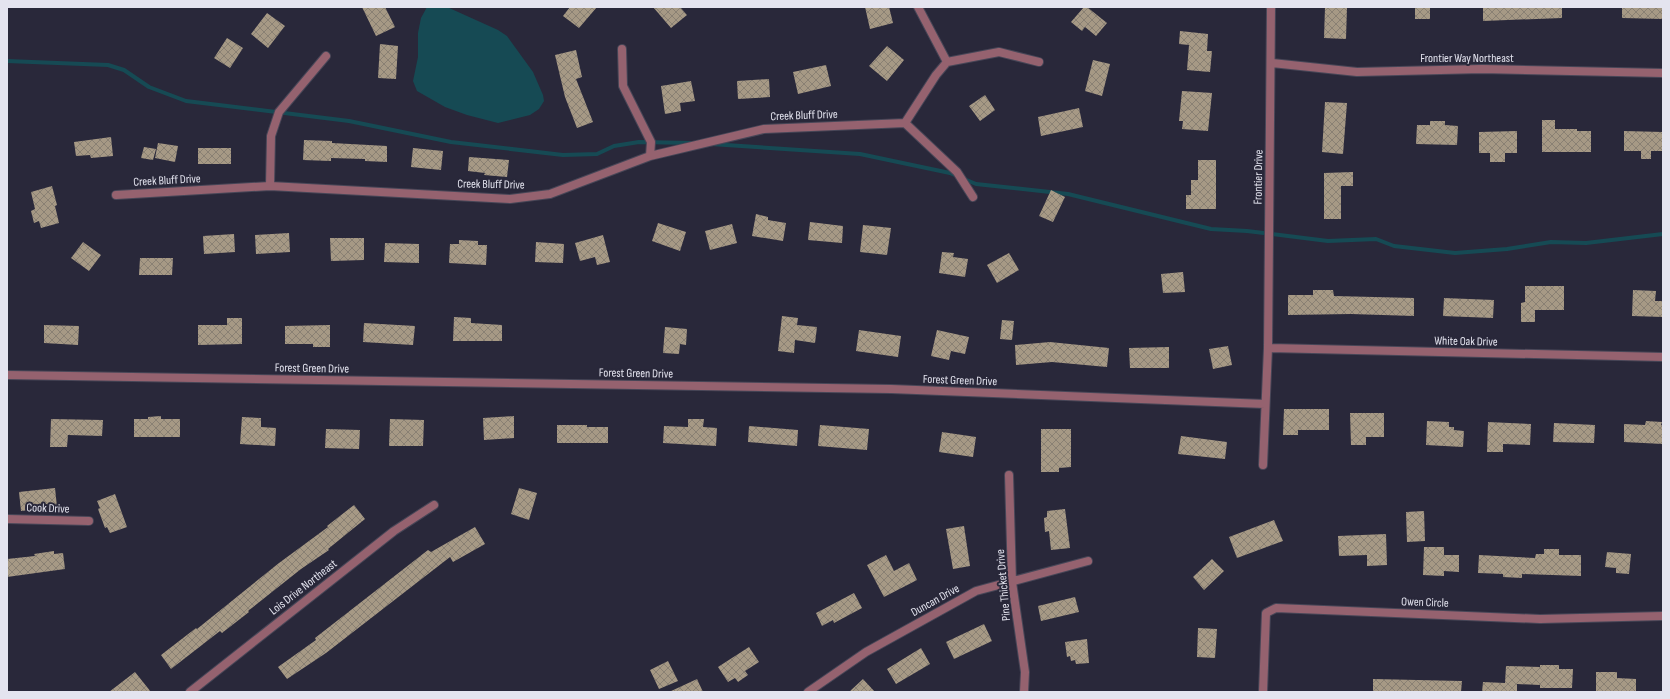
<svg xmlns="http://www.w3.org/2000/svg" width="1670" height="699" font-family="'Sofia Sans Condensed',sans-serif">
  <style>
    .water { fill: #164a54 }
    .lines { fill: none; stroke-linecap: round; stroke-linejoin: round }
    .stream { stroke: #164a54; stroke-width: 4 }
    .building { fill: url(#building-cross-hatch) }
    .street-casing { stroke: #474657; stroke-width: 10 }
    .street { stroke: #95626f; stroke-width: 8 }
    .labels { text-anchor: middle; stroke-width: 4; stroke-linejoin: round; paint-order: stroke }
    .street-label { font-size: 12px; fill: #e4e4ef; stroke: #29283a }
  </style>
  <defs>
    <pattern id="building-cross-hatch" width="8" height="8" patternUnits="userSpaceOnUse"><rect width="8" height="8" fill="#a69985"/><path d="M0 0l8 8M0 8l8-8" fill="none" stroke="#898073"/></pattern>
  </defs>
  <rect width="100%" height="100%" fill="#29283a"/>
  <path class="water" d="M 427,7 L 447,7 L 498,30 L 507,36 L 533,72 L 543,95 L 544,101 L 539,109 L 530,115 L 498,123 L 467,115 L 445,107 L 417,91 L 413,81 L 418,57 L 418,33 L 421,18 Z"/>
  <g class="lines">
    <path class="stream" d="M 7,61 L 108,65 L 124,70 L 149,87 L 186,101 L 349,121 L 451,142 L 563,155 L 597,154 L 614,146 L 639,142 L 692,143
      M 711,144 L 860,154 L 950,173 L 976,184 L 1068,194 L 1211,229 L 1247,231 L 1328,241 L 1376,239 L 1394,246 L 1455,253 L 1507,249 L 1551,242 L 1586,243 L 1663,234"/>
  </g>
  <path class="building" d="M 362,7 L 385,7 L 395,27 L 376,36 Z
    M 570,7 L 597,7 L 579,28 L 563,16 Z
    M 653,7 L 680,7 L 687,15 L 671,28 Z
    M 865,7 L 889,7 L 893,23 L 870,29 Z
    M 1084,7 L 1087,7 L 1107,23 L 1096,36 L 1085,27 L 1082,31 L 1071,22 Z
    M 1325,7 L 1347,7 L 1346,39 L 1324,38 Z
    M 1415,7 L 1430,7 L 1430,19 L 1415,19 Z
    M 1483,7 L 1562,7 L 1562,18 L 1483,21 Z
    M 1622,7 L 1663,7 L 1663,19 L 1622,18 Z
    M 267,13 L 285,26 L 268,48 L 251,34 Z
    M 1180,31 L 1208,34 L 1207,51 L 1212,51 L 1210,72 L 1187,70 L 1189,45 L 1179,44 Z
    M 227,38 L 243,48 L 230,68 L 214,58 Z
    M 380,44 L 398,46 L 396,79 L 378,78 Z
    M 887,46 L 904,60 L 887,81 L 869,66 Z
    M 576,50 L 582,77 L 576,79 L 593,122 L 577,128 L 565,97 L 555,55 Z
    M 1093,60 L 1110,64 L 1102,96 L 1085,91 Z
    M 826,65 L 831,86 L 798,94 L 793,72 Z
    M 769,79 L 770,97 L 738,99 L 737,81 Z
    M 691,81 L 695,101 L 680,103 L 681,111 L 665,114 L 661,86 Z
    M 1182,91 L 1212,93 L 1208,131 L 1182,129 L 1183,121 L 1179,121 Z
    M 985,95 L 995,110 L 980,121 L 969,106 Z
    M 1325,102 L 1347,103 L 1343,154 L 1322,152 Z
    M 1079,108 L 1083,127 L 1041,136 L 1038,117 Z
    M 1542,120 L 1555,120 L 1555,129 L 1577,129 L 1577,131 L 1591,131 L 1591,152 L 1542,152 Z
    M 1430,121 L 1445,121 L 1445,125 L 1458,126 L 1457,145 L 1416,144 L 1417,125 L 1430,125 Z
    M 1517,131 L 1517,153 L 1505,153 L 1505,162 L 1490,162 L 1490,153 L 1479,153 L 1479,132 Z
    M 1624,131 L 1663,132 L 1663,151 L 1651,151 L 1651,159 L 1641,159 L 1641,151 L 1624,151 Z
    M 111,137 L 113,156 L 91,158 L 90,155 L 76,156 L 74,142 Z
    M 304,140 L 332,141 L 332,143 L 387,146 L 387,162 L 365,161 L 365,159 L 331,158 L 331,161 L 303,160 Z
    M 158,143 L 178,146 L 175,162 L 155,158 Z
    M 144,147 L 156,149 L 153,160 L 141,158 Z
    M 198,148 L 231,148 L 231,164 L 198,164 Z
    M 413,148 L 443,151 L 441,170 L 411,167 Z
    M 469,157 L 509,160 L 507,177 L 484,175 L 485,173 L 468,171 Z
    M 1198,160 L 1216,160 L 1216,209 L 1186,209 L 1186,195 L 1191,195 L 1191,180 L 1198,180 Z
    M 1353,172 L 1353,186 L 1341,186 L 1341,219 L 1324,219 L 1324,173 Z
    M 52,186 L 57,205 L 55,206 L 59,223 L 41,228 L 39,221 L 34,223 L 31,211 L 35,209 L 31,192 Z
    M 1051,190 L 1065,197 L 1053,222 L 1039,216 Z
    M 756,214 L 768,217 L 768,220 L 786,223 L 783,241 L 752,236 Z
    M 810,222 L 843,226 L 842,243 L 808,240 Z
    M 658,223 L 686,232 L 680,251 L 652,241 Z
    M 732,224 L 737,243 L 710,250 L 705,231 Z
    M 863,225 L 891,228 L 887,255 L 860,252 Z
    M 289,233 L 290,252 L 256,254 L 255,235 Z
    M 234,234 L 235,252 L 204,254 L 203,236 Z
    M 603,235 L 610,262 L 597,265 L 595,257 L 580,261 L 575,243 Z
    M 330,238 L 364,238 L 364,260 L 331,261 Z
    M 459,240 L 478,241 L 478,245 L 487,245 L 486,265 L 449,263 L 450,244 L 459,244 Z
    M 83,242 L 101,255 L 89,271 L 71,258 Z
    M 536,242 L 564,244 L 563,263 L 535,262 Z
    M 385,243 L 419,244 L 419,263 L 384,262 Z
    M 942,252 L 954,253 L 953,257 L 968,259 L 965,277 L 939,273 Z
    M 1009,253 L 1019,270 L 997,283 L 987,265 Z
    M 140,258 L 173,258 L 172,275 L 139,275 Z
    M 1183,272 L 1185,292 L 1163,293 L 1161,274 Z
    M 1525,286 L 1564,286 L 1564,310 L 1535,310 L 1535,322 L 1521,322 L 1521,303 L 1525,302 Z
    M 1313,290 L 1333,290 L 1334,296 L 1414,298 L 1414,316 L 1351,314 L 1288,315 L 1288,295 L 1313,295 Z
    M 1633,290 L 1656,291 L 1655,301 L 1663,301 L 1663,317 L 1632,316 Z
    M 1444,298 L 1494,300 L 1493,318 L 1443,316 Z
    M 782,316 L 798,318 L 797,325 L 817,327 L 815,343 L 795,340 L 794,353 L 778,351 Z
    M 454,317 L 471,318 L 471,323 L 502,325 L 502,341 L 453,341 Z
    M 227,318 L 242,318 L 242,344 L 198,345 L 198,325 L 227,325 Z
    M 1002,320 L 1014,321 L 1012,340 L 1000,339 Z
    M 364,323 L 415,326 L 413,345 L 363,342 Z
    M 44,325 L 79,326 L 78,345 L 44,343 Z
    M 330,325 L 330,347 L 313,347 L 313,344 L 285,344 L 285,326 Z
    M 665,327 L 687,329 L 686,345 L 680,344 L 679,354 L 663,353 Z
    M 859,330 L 901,336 L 898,357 L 856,351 Z
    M 937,330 L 969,337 L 965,354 L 951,351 L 949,360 L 931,356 Z
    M 1050,342 L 1109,348 L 1107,367 L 1052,362 L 1016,365 L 1015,345 Z
    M 1228,346 L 1232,365 L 1213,369 L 1209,349 Z
    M 1169,347 L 1169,368 L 1130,368 L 1129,348 Z
    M 1284,409 L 1329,409 L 1329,430 L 1298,430 L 1298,435 L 1283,435 Z
    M 1350,413 L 1384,413 L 1384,437 L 1366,437 L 1366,445 L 1351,445 Z
    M 161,416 L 161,419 L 180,419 L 180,437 L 134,437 L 134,419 L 148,419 L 148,417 Z
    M 514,416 L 514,438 L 484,440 L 483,418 Z
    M 242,417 L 261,418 L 261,427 L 276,428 L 275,446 L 240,444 Z
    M 51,419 L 103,420 L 102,436 L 68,435 L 67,447 L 50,447 Z
    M 390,419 L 424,420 L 423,446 L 389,446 Z
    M 688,419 L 704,419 L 703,427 L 717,428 L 716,446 L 663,443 L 664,426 L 688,427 Z
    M 1427,421 L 1449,422 L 1449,427 L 1454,427 L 1454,430 L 1464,431 L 1463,447 L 1426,445 Z
    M 1646,421 L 1662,422 L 1661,425 L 1663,426 L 1663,444 L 1624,442 L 1624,424 L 1645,425 Z
    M 1488,422 L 1531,424 L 1530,445 L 1503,444 L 1503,452 L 1487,452 Z
    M 1554,423 L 1595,425 L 1594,443 L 1553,442 Z
    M 557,425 L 587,425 L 587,427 L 608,427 L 608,443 L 557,443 Z
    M 820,425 L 869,429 L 867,450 L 818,446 Z
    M 749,426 L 798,430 L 797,446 L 748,442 Z
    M 326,429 L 360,430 L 359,449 L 325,448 Z
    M 1041,429 L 1071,429 L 1071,467 L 1059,468 L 1059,472 L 1041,472 Z
    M 942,432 L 976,437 L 973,457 L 939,452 Z
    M 1181,436 L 1227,442 L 1225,459 L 1178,454 Z
    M 55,488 L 57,507 L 21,511 L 19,492 Z
    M 519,488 L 537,493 L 529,520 L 511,514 Z
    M 115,494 L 127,527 L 110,533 L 107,527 L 105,528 L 98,509 L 100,508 L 97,501 Z
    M 354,505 L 365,519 L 328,549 L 329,550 L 301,569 L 248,611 L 249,612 L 222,633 L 220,631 L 171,669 L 161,655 L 196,628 L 197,629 L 279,563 L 328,527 L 327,526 Z
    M 1065,509 L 1070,548 L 1051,550 L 1049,531 L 1045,532 L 1044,518 L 1047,517 L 1047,511 Z
    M 1424,511 L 1425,541 L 1407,542 L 1406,512 Z
    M 1274,520 L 1283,541 L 1237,558 L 1229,537 Z
    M 964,526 L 970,566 L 953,569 L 946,529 Z
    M 475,527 L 485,544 L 453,562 L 450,557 L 326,653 L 287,679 L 278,667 L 316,640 L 315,638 L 428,550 L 431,552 Z
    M 1386,534 L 1387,565 L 1367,566 L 1367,555 L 1339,556 L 1338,536 Z
    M 1424,547 L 1444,547 L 1444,555 L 1459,555 L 1459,572 L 1444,571 L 1444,576 L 1423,575 Z
    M 1544,549 L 1559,549 L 1559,555 L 1581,555 L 1581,576 L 1522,574 L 1522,578 L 1503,577 L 1503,574 L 1478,573 L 1479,555 L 1535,558 L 1536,554 L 1544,554 Z
    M 54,551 L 54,554 L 63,553 L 65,569 L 7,577 L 7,559 L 35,556 L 34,554 Z
    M 1607,552 L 1631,554 L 1629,574 L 1616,573 L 1616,568 L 1605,567 Z
    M 886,555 L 894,571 L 909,563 L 917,580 L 884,597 L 867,565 Z
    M 1212,559 L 1224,571 L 1204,590 L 1193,577 Z
    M 854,593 L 862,608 L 834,623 L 833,620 L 822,626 L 816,613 Z
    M 1075,597 L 1079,612 L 1041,621 L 1038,606 Z
    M 984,624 L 992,641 L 954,659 L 946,642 Z
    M 1198,628 L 1217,629 L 1215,658 L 1197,657 Z
    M 1087,639 L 1089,663 L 1076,664 L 1075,660 L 1071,661 L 1070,656 L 1067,657 L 1065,642 Z
    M 749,647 L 759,662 L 745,671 L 748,675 L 738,682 L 735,678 L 728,682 L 718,667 Z
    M 921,648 L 930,664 L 896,684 L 887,669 Z
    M 668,661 L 678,681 L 659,689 L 650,670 Z
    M 1540,665 L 1559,665 L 1559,669 L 1573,669 L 1572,688 L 1540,688 L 1540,685 L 1517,684 L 1517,692 L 1482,692 L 1483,682 L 1505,683 L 1506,666 L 1540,667 Z
    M 135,672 L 151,692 L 109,692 Z
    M 1596,672 L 1617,672 L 1617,678 L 1636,679 L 1636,692 L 1596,691 Z
    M 697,679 L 703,692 L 669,692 Z
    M 863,679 L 875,692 L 849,692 Z
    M 1373,679 L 1462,681 L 1461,692 L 1373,692 Z"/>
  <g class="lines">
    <g class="street-casing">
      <path id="street" d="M 918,7 L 947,62
        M 622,49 L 623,86 L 651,142 L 650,156
        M 1272,63 L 1357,72 L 1482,69 L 1663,73
        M 905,123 L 936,75 L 947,62 L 999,52 L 1039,62
        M 905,123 L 957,172 L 973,197
        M 270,186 L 271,136 L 279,112 L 326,56
        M 116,195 L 270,186 L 510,199 L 550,194 L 650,156 L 764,129 L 905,123
        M 1268,348 L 1663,357
        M 7,375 L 891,389 L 1265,404
        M 1263,465 L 1268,348 L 1271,7
        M 1009,475 L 1012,582 L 1025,672 L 1024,692
        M 7,519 L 89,521
        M 190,692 L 394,531 L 434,505
        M 808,692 L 866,652 L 976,591 L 1088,561
        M 1263,692 L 1266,613 L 1276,608 L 1540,619 L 1663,616"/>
    </g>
    <use href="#street" class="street"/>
  </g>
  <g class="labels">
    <g class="street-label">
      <text x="1467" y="62">Frontier Way Northeast</text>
      <text transform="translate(804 115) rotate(-2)" y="4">Creek Bluff Drive</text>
      <text transform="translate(1258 177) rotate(-89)" y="4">Frontier Drive</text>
      <text transform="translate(167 180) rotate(-3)" y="4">Creek Bluff Drive</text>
      <text transform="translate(491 184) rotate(1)" y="4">Creek Bluff Drive</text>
      <text transform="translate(1466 341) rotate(1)" y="4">White Oak Drive</text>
      <text transform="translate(312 368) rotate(1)" y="4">Forest Green Drive</text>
      <text transform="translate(636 373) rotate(1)" y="4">Forest Green Drive</text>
      <text transform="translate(960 380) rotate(2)" y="4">Forest Green Drive</text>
      <text transform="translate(48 508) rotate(2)" y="4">Cook Drive</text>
      <text transform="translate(1003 585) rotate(-95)" y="4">Pine Thicket Drive</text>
      <text transform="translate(303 587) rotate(-38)" y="4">Lois Drive Northeast</text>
      <text transform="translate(935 600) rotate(-29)" y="4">Duncan Drive</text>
      <text transform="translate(1425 602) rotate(2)" y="4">Owen Circle</text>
    </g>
  </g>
  <rect width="1670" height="699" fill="none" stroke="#e4e4ef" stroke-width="16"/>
</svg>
